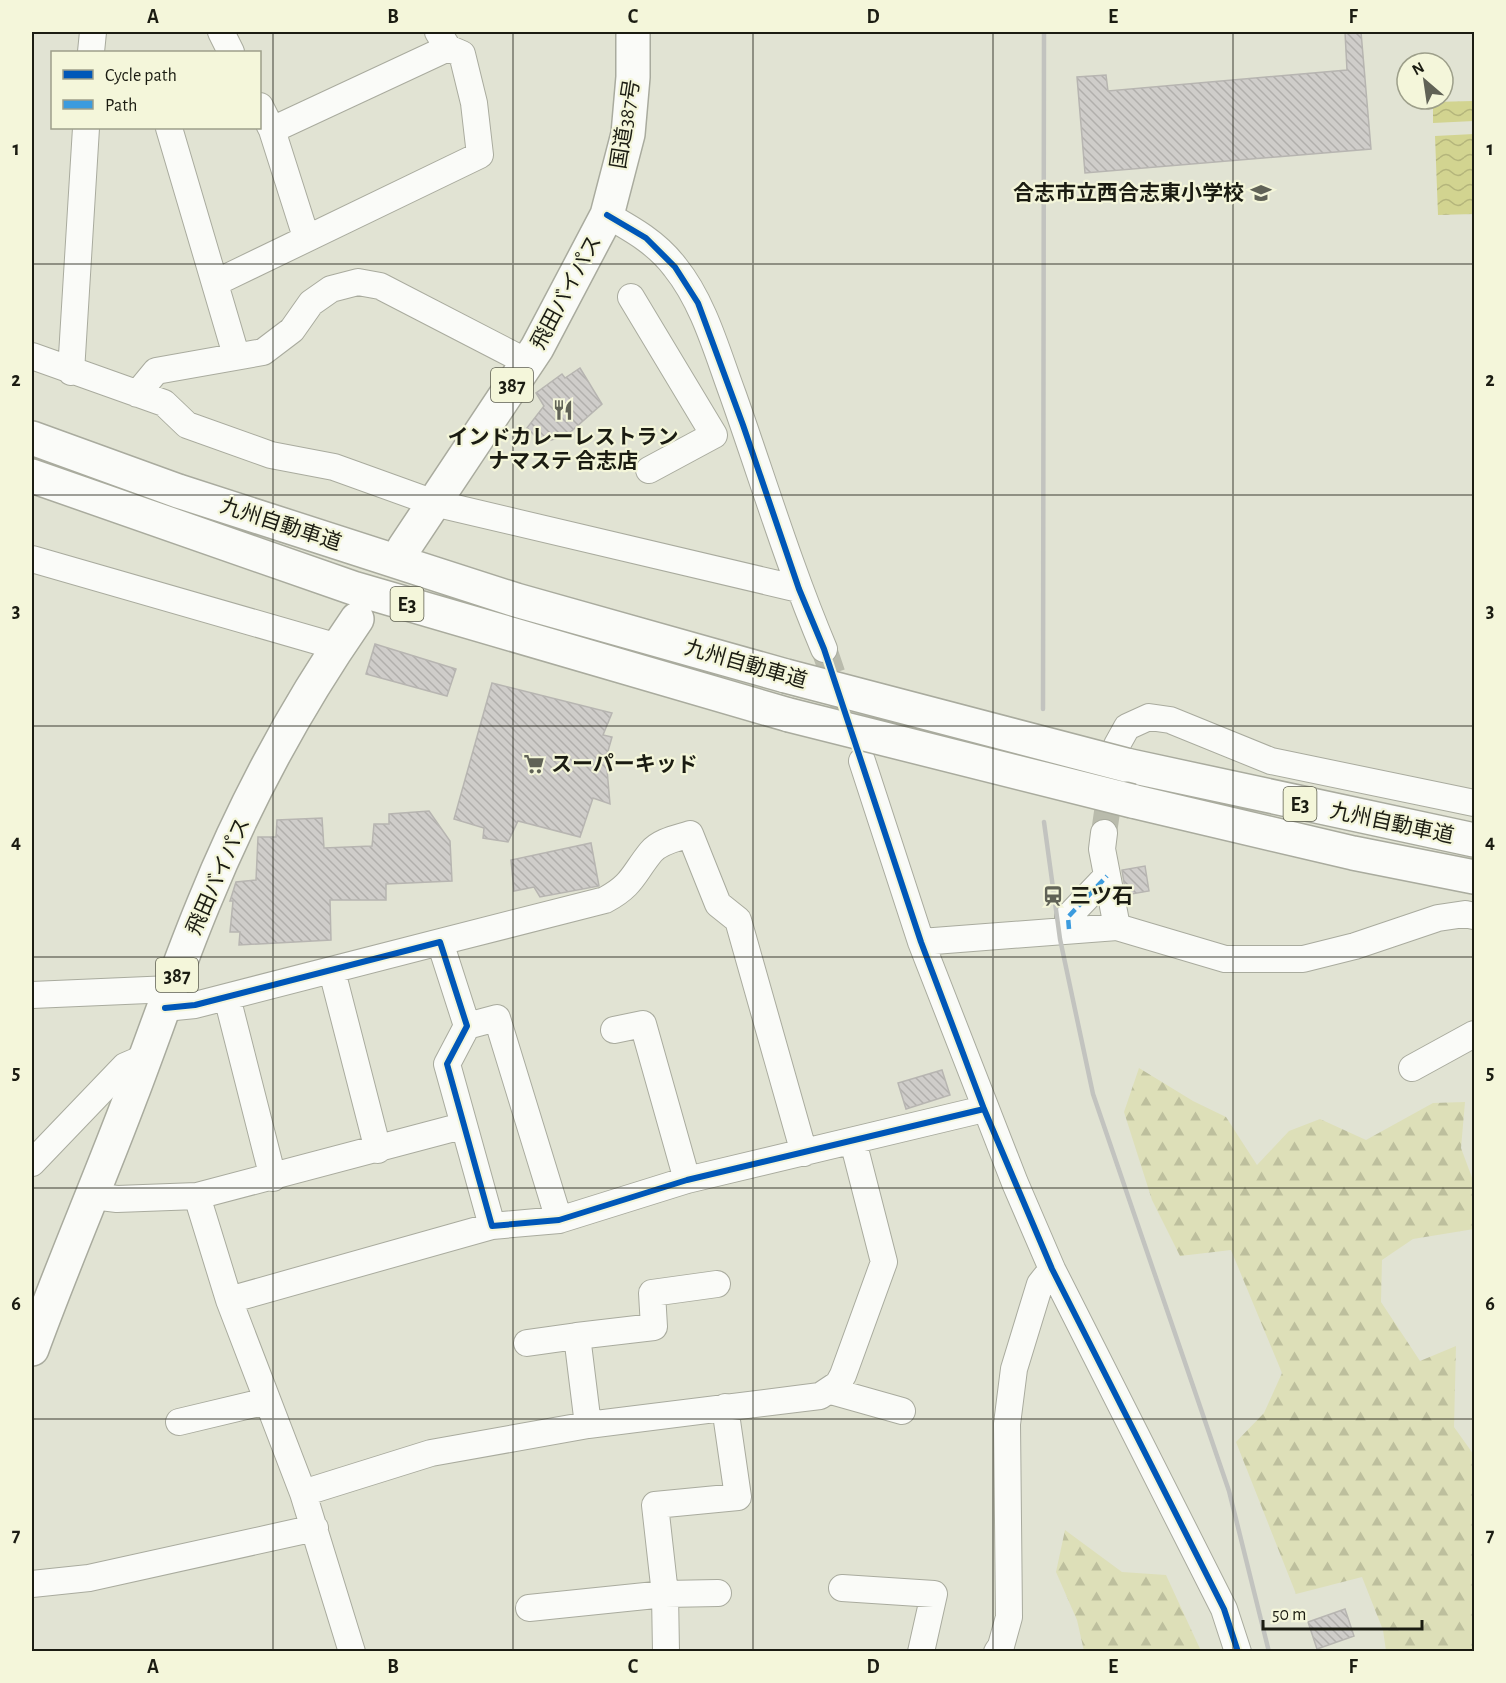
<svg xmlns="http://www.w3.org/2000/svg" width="1506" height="1683" font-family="'Alegreya Sans','Noto Sans JP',sans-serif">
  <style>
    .forest { fill: url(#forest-firs) }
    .water { fill: url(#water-waves) }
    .building { fill: url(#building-back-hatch); stroke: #b7b5b1; stroke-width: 1.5 }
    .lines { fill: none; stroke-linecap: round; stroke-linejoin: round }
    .minor-tunnel { stroke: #b9bbac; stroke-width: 26; stroke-dasharray: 26 13; stroke-linecap: butt }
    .minor-casing { stroke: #a9ab9e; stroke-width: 28 }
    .highway-casing { stroke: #a9ab9e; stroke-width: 36 }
    .minor { stroke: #fafbf8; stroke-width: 26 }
    .highway { stroke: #fafbf8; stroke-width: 33 }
    .rail { stroke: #c2c3bf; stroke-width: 4.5 }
    .highway-bridge-casing { stroke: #a9ab9e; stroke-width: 36; stroke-linecap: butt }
    .highway-bridge { stroke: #fafbf8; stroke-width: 33 }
    .quiet { stroke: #3b9bde; stroke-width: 4.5; stroke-dasharray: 9 4.5; stroke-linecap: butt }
    .cycleway-casing { stroke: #f4f6da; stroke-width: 10 }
    .cycleway { stroke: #0057b8; stroke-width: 6 }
    .grid { fill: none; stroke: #1b1c12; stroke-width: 1.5; stroke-opacity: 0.55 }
    .labels { text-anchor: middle; stroke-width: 4.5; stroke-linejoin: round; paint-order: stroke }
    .shield { fill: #f4f6da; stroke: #5c5d4e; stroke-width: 1.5 }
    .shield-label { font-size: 20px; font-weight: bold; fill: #1b1c12 }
    .street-label { font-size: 21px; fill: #1b1c12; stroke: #f4f6da }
    .poi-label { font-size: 21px; font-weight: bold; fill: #1b1c12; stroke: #f4f6da; text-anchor: start }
    .neatline { fill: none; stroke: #1b1c12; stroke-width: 2 }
    .grid-label { font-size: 20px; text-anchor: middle; font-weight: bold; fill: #1b1c12 }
  </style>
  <defs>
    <pattern id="forest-firs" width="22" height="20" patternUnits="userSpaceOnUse" patternTransform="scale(1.5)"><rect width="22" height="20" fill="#dddfb8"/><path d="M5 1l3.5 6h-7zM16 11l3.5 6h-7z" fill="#bdbf9d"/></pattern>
    <pattern id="water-waves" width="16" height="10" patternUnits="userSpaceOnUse" patternTransform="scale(1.5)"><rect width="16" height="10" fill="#d2d490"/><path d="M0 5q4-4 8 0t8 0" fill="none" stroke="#b4b57b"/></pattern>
    <pattern id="building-back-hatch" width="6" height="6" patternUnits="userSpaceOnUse" patternTransform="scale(1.5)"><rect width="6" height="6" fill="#cfcdca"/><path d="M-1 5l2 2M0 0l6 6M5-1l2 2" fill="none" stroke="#b1afac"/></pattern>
  </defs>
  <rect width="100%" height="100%" fill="#e1e3d3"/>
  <path class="forest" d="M 1139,1068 L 1193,1101 L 1226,1117 L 1257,1165 L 1289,1131 L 1320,1119 L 1366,1140 L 1433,1103 L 1465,1102 L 1461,1148 L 1474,1183 L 1474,1229 L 1413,1239 L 1382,1260 L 1381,1302 L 1420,1361 L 1456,1346 L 1454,1427 L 1474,1455 L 1474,1651 L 1386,1651 L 1383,1630 L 1362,1577 L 1296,1594 L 1236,1442 L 1264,1413 L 1282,1373 L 1231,1250 L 1180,1256 L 1152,1200 L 1124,1112 Z
    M 1065,1530 L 1122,1572 L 1166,1575 L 1201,1651 L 1084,1651 L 1077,1620 L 1056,1572 Z"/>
  <path class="water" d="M 1473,101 L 1474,121 L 1433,123 L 1433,102 Z
    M 1474,134 L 1474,214 L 1438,215 L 1435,136 Z"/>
  <path class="building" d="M 1345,32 L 1361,32 L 1371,149 L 1085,173 L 1077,77 L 1106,75 L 1108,91 L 1347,70 Z
    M 580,368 L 602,404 L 567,435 L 542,443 L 527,428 L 544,406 L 536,393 L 562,374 L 565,378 Z
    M 375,644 L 456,669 L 447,696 L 366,674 Z
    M 492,683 L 612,713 L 603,735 L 612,737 L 606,758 L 610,804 L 593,798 L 580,837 L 518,821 L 508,842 L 483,838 L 484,828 L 454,819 Z
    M 429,811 L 450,841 L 452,881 L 386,884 L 386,900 L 330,900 L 331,940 L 239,945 L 240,932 L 230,932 L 233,901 L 230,901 L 236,882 L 256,880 L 258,837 L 276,837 L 277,820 L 322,818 L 324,848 L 372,846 L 374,824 L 389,824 L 389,814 Z
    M 591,843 L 599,886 L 540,897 L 534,887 L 514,891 L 511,860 Z
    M 1145,866 L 1149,891 L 1126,895 L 1122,870 Z
    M 942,1070 L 950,1095 L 906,1109 L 898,1083 Z
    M 1345,1609 L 1354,1636 L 1317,1649 L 1308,1622 Z"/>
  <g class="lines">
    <path class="minor-tunnel" d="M 824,649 L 856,743
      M 1104,833 L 1112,777"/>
    <g class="minor-casing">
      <path id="minor" d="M 221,32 L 231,52
        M 91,52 L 93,32
        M 260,106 L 272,130
        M 169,128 L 236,355
        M 607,215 C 632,229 657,243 675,267 C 704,303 717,352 733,395 C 763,480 789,566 824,649
        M 306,237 L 272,130 L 448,48 L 438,32
        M 217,282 L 480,155 L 474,103 L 462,54 L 448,48
        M 631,297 L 714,435 L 649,470
        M 32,356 L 164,403 L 187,425 L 271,455 L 334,467 L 434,503 L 799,589
        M 71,372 L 86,128
        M 137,394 L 156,371 L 263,352 L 292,330 L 311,303 L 331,289 L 358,282 L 380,286 L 527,362
        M 32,559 L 338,647
        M 1117,745 L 1127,727 L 1149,717 L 1170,720 L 1271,761 L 1474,803
        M 862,761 L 921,942 L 1015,1183 L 1052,1269 L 1224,1609 L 1238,1652
        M 1104,833 L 1102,849 L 1117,927
        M 1069,929 L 1068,917 L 1107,876
        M 440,942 L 605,900 C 633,885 633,874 651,852 C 660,841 678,838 690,834 L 718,904 L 738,920 L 804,1153
        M 921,942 L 1117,927 L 1225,959 L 1303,959 L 1355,946 L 1438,918 L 1465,914 L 1474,916
        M 332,971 L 378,1150
        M 32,995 L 171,989
        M 227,997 L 273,1178
        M 165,1008 L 195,1005 L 440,942 L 467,1026 L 447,1064 L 492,1226 L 559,1220 L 687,1180 L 984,1109
        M 467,1026 L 497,1018 L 559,1220
        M 614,1030 L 643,1024 L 687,1180
        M 1412,1068 L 1474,1034
        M 32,1163 L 125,1066 L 146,1057
        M 93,1196 L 117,1199 L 197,1196 L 229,1300 L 303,1493 L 352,1652
        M 197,1196 L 462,1126
        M 229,1300 L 492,1226
        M 527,1343 L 577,1336
        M 831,1391 L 902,1411
        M 179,1422 L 267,1401
        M 588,1425 L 577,1336 L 654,1327 L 652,1293 L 717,1284
        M 303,1493 L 431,1453 L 588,1425 L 820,1396 L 838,1384 L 843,1375 L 884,1262 L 853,1141
        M 32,1584 L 89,1578 L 315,1528
        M 842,1588 L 934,1594 L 921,1652
        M 529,1608 L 665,1594 L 718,1593
        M 666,1652 L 665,1594 L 655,1505 L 738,1497 L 725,1407
        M 997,1652 L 1001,1646 L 1009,1617 L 1007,1424 L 1014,1369 L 1040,1284 L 1052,1269"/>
    </g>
    <g class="highway-casing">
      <path id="highway" d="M 32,438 L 178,491 L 516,600 L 786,676
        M 32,476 L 353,588 L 789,715
        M 404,548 L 537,348 L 607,215 L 628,134 L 633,77 L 633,32
        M 1126,765 L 1474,840
        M 1132,801 L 1353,853 L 1474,877
        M 32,1349 C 63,1264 99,1181 131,1096 C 155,1033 177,968 203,905 C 243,806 296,707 357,619"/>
    </g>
    <use href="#minor" class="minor"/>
    <use href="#highway" class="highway"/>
    <path class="rail" d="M 1043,709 L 1044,32
      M 1044,822 L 1060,939 L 1093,1094 L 1229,1491 L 1269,1652"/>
    <g class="highway-bridge-casing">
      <path id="highway-bridge" d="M 786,676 L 1126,765
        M 789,715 L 1132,801"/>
    </g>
    <use href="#highway-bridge" class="highway-bridge"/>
    <path class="quiet" d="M 1069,929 L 1068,917 L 1107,876"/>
    <g class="cycleway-casing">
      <path id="cycleway" d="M 607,215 L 646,238 L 675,267 L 698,303 L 743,425 L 799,589 L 824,649 L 921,942 L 984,1109 L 1052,1269 L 1224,1609 L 1238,1652
        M 165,1008 L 195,1005 L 440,942 L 467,1026 L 447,1064 L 492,1226 L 559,1220 L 687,1180 L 984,1109"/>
    </g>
    <use href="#cycleway" class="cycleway"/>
  </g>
  <path class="grid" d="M 273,32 L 273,1652M 513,32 L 513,1652M 753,32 L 753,1652M 993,32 L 993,1652M 1233,32 L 1233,1652M 32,264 L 1474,264M 32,495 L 1474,495M 32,726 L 1474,726M 32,957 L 1474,957M 32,1188 L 1474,1188M 32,1419 L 1474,1419"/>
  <defs>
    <g id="school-bare" transform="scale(1.62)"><path d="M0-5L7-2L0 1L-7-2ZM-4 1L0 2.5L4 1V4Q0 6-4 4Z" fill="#606256" stroke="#f4f6da" stroke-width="2.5" paint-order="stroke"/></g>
    <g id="restaurant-bare" transform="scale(1.62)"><path d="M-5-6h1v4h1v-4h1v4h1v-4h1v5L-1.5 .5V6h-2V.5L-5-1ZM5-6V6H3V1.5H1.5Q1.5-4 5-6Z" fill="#606256" stroke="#f4f6da" stroke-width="2.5" paint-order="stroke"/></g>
    <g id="supermarket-bare" transform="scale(1.62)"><path d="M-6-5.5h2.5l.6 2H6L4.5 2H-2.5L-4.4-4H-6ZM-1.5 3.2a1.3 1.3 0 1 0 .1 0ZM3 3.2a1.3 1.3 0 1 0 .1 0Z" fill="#606256" stroke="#f4f6da" stroke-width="2.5" paint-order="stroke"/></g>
    <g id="station-bare" transform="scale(1.62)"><path d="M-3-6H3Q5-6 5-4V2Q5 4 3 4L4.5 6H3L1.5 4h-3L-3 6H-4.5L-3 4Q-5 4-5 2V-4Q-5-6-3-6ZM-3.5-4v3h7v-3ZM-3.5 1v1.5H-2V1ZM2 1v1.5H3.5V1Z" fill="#606256" stroke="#f4f6da" stroke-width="2.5" paint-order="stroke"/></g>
  </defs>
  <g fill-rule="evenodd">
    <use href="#school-bare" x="1261" y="193"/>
    <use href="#restaurant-bare" x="563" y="410"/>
    <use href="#supermarket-bare" x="534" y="764"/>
    <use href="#station-bare" x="1053" y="896"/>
  </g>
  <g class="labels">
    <g class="shield">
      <rect x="491" y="368" width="42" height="34" rx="4.5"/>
      <rect x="390.5" y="587" width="33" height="34" rx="4.5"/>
      <rect x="1283.5" y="787" width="33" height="34" rx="4.5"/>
      <rect x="156" y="958" width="42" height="34" rx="4.5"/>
    </g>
    <g class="shield-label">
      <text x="512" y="392">387</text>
      <text x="407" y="611">E3</text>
      <text x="1300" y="811">E3</text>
      <text x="177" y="982">387</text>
    </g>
    <g class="street-label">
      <text transform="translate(625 124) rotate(-81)" y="7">国道387号</text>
      <text transform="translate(566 292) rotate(-62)" y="7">飛田バイパス</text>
      <text transform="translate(281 524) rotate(18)" y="7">九州自動車道</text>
      <text transform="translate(746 664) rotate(16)" y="7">九州自動車道</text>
      <text transform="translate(1392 823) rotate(12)" y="7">九州自動車道</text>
      <text transform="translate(218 876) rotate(-66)" y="7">飛田バイパス</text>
    </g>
    <g class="poi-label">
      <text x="1244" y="200" text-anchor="end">合志市立西合志東小学校</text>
      <text x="563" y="444" text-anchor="middle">インドカレーレストラン<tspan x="563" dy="24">ナマステ 合志店</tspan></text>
      <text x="551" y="771">スーパーキッド</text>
      <text x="1070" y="903">三ツ石</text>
    </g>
  </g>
  <rect width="1506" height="1683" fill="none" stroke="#f4f6da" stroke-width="66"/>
  <rect x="51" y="51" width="210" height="78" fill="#f4f6da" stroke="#9d9f8a" stroke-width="1.5"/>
  <rect x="63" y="70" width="30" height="9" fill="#0057b8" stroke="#9d9f8a" stroke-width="1.5"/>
  <text x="105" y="81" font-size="18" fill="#1b1c12">Cycle path</text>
  <rect x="63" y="100" width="30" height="9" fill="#3b9bde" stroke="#9d9f8a" stroke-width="1.5"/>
  <text x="105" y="111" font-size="18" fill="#1b1c12">Path</text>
  <g transform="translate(1425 81) rotate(331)"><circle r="28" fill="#f4f6da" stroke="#9d9f8a" stroke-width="1.5"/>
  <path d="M0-4.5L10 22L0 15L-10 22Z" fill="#606256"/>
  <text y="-9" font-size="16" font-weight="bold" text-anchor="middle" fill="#1b1c12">N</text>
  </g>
  <path d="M1263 1620v9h159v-9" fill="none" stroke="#1b1c12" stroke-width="3"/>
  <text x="1272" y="1620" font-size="18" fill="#1b1c12" stroke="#f4f6da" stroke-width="4.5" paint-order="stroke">50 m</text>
  <rect x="33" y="33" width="1440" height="1617" class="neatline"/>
  <g class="grid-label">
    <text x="153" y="23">A</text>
    <text x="393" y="23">B</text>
    <text x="633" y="23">C</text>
    <text x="873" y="23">D</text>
    <text x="1113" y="23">E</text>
    <text x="1353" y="23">F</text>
    <text x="16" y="155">1</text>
    <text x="1490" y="155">1</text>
    <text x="16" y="386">2</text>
    <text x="1490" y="386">2</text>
    <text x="16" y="617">3</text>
    <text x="1490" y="617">3</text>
    <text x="16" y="848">4</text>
    <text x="1490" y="848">4</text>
    <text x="16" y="1079">5</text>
    <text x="1490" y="1079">5</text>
    <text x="16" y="1310">6</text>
    <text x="1490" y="1310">6</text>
    <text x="16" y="1541">7</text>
    <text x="1490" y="1541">7</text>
    <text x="153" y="1673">A</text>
    <text x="393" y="1673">B</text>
    <text x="633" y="1673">C</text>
    <text x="873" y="1673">D</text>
    <text x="1113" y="1673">E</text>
    <text x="1353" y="1673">F</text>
  </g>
</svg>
